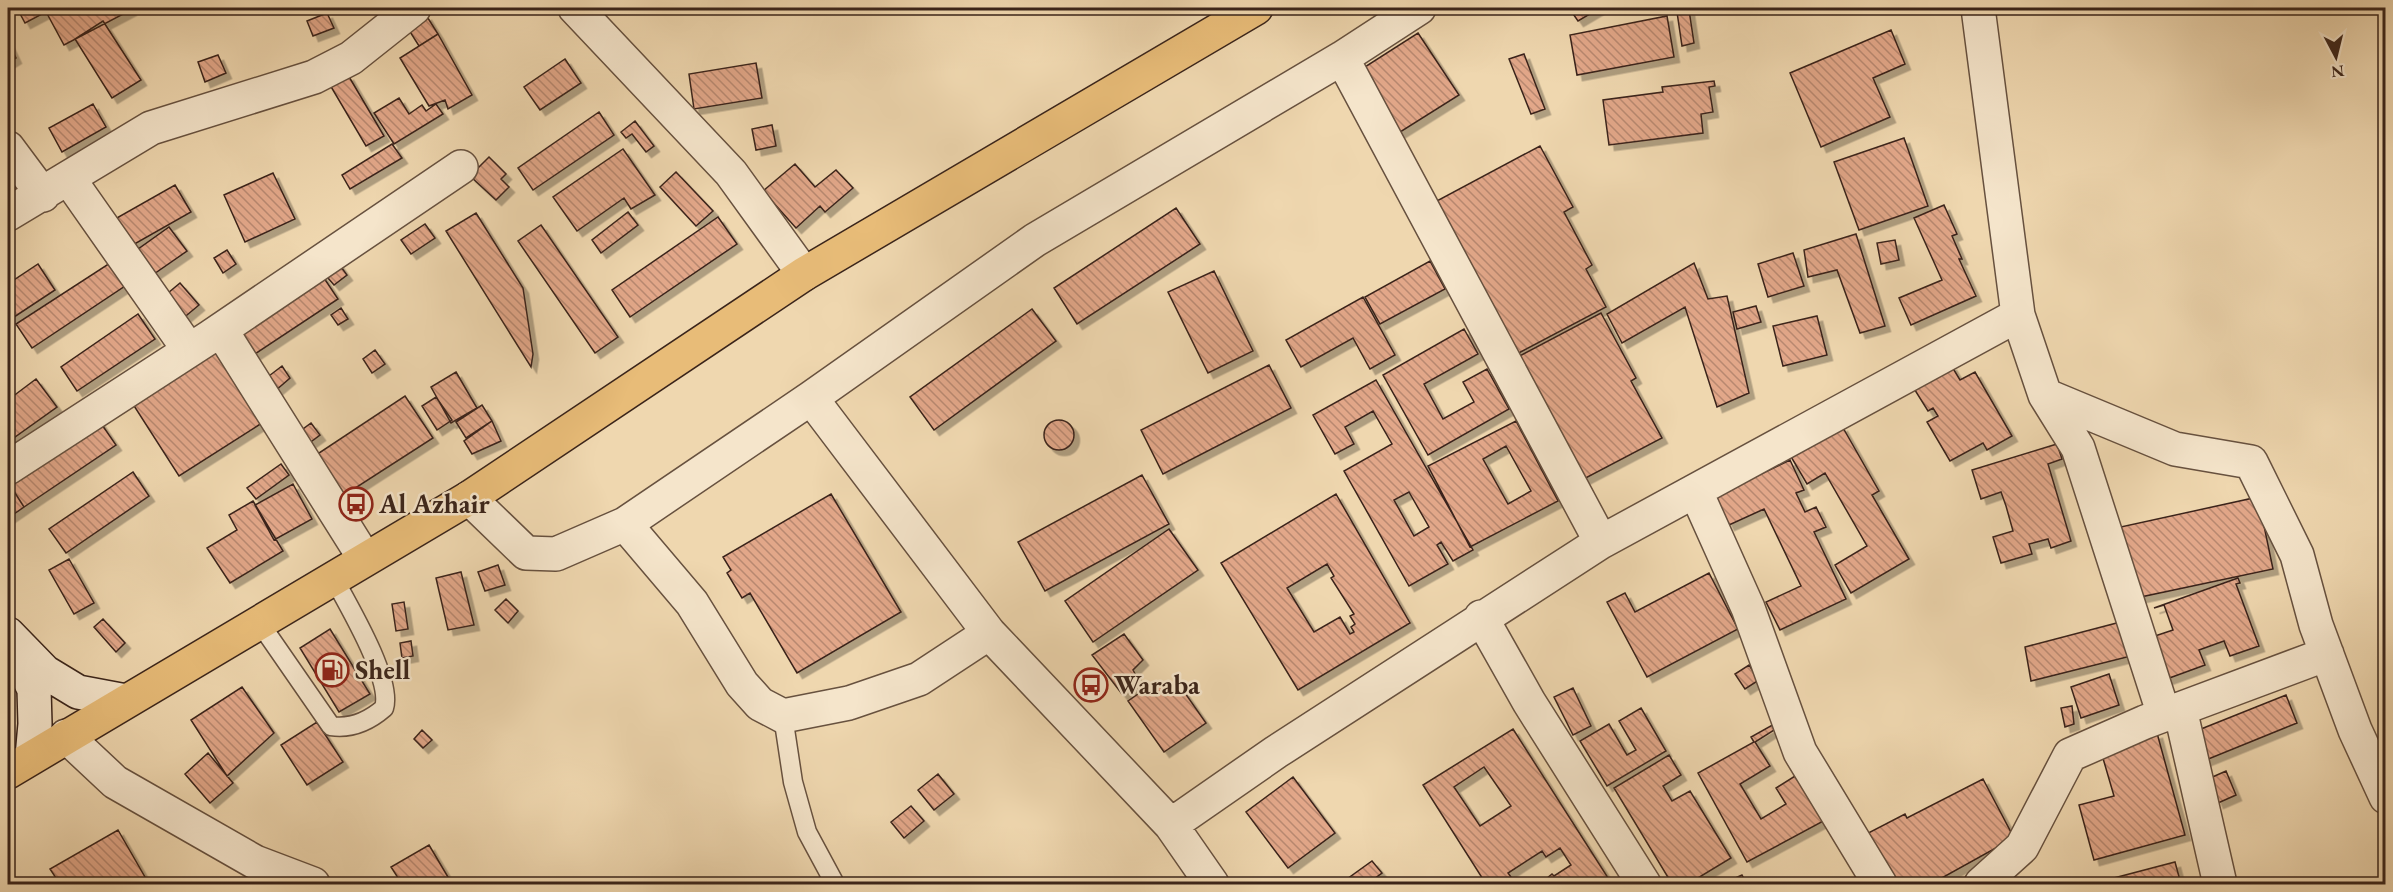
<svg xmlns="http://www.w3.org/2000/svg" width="2393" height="892" font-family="'EB Garamond',serif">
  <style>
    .building { fill: url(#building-back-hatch); stroke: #3a241a; stroke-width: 1.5; fill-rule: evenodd; filter: url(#shadow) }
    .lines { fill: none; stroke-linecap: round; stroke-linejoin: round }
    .service-casing { stroke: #67513f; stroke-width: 21 }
    .minor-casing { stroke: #67513f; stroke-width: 36 }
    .secondary-casing { stroke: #3a241a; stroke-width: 36 }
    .primary-casing { stroke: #3a241a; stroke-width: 36 }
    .service { stroke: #f5e5cb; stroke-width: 18 }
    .minor { stroke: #f5e5cb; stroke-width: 33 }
    .secondary { stroke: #f5e5cb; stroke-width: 33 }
    .primary { stroke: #e8bc78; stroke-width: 33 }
    .labels { text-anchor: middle; stroke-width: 5; stroke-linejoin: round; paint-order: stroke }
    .poi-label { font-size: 27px; font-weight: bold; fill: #3a241a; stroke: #f5e5cb; text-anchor: start }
  </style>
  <defs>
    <pattern id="building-back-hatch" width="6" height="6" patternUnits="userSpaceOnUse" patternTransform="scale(1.5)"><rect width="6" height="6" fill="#e2a789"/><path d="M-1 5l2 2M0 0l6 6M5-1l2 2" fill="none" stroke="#b8886f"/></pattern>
    <filter id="shadow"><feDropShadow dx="5.5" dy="5.5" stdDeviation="0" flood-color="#0004"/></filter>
  </defs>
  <rect width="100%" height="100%" fill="#efd7af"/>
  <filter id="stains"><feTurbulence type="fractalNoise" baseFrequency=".00333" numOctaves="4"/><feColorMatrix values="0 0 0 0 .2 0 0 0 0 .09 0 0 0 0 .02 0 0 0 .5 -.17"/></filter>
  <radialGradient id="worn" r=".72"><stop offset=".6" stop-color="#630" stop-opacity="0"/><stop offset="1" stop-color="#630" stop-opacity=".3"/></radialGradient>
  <path class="building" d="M 17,8 L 44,8 L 46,12 L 25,23 Z
    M 44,8 L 130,8 L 131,10 L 64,45 Z
    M 1569,8 L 1600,8 L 1578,21 Z
    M 1689,10 L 1694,43 L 1682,46 L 1677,12 Z
    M 327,13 L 334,28 L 313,36 L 307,21 Z
    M 426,15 L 438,34 L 419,46 L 407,27 Z
    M 1667,16 L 1674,57 L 1577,75 L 1570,35 Z
    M 103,21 L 141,80 L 112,98 L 75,39 Z
    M 1891,30 L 1905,64 L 1873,78 L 1890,117 L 1821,147 L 1790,73 Z
    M 1418,33 L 1459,95 L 1397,134 L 1357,72 Z
    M 438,34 L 472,95 L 448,109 L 445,100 L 429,106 L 400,58 Z
    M 8,41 L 16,58 L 8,63 Z
    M 1524,54 L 1545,109 L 1531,114 L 1509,59 Z
    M 218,55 L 226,73 L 205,82 L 198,62 Z
    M 565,59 L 581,83 L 540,110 L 524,87 Z
    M 756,63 L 762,98 L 694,109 L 689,74 Z
    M 348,75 L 384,136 L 366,146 L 330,85 Z
    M 1714,81 L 1715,86 L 1709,87 L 1713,112 L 1701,114 L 1703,133 L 1609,145 L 1603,100 L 1663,92 L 1662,87 Z
    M 399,98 L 409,114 L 422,105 L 426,111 L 436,104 L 443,114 L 394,144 L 374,113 Z
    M 93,104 L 106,127 L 62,152 L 49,128 Z
    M 599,112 L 614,135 L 533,190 L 518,168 Z
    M 635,121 L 654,146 L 646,152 L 632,134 L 626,138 L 621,132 Z
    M 772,125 L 776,146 L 756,150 L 752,129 Z
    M 1904,138 L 1928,206 L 1859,230 L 1834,162 Z
    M 392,144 L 402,158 L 350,189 L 342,175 Z
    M 1540,146 L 1573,207 L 1564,212 L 1592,265 L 1586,269 L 1606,307 L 1515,355 L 1433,203 Z
    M 623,149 L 655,195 L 631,209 L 624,198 L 577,231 L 553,197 Z
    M 489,157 L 506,174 L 501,179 L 509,187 L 496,200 L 470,176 Z
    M 795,164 L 815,187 L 836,170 L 853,188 L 825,212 L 820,206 L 796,228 L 763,191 Z
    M 676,172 L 713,211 L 696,226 L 660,187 Z
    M 273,173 L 295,219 L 245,242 L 224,195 Z
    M 175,185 L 191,212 L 131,246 L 115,219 Z
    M 1944,205 L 1957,234 L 1952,236 L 1962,259 L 1959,259 L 1976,296 L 1911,325 L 1899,298 L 1942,280 L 1914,218 Z
    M 1176,208 L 1200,244 L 1077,324 L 1054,288 Z
    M 628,212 L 638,225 L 601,253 L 592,240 Z
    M 476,213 L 523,288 L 533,354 L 531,367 L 446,231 Z
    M 718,217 L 737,244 L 630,317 L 612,290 Z
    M 425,224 L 435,238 L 411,254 L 401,240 Z
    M 541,225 L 618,337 L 595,353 L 518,241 Z
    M 169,227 L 187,251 L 151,276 L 134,252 Z
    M 1856,234 L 1885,326 L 1860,333 L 1837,270 L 1808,277 L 1804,250 Z
    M 1895,240 L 1899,260 L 1881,264 L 1877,243 Z
    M 227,250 L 236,264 L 223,273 L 214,258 Z
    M 1793,253 L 1804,286 L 1768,297 L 1758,264 Z
    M 336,260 L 347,275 L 334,285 L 322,271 Z
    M 1430,261 L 1445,289 L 1380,324 L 1365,297 Z
    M 110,263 L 125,286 L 32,348 L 16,324 Z
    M 1694,263 L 1708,299 L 1727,296 L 1749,393 L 1717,407 L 1685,307 L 1622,343 L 1607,314 Z
    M 38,264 L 55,290 L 8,321 L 8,284 Z
    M 1214,271 L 1253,351 L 1208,373 L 1168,292 Z
    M 322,275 L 338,299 L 255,354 L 239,331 Z
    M 180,283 L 199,305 L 181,320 L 162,298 Z
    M 1363,297 L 1395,355 L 1370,369 L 1353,338 L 1301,367 L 1286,340 Z
    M 1756,306 L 1761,322 L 1737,329 L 1733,312 Z
    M 341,308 L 348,319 L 338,325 L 331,315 Z
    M 1032,309 L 1056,341 L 934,430 L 910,397 Z
    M 1601,313 L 1636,378 L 1631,381 L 1662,438 L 1578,482 L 1512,360 Z
    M 138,314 L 155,339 L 77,391 L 61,367 Z
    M 1817,316 L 1827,355 L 1783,366 L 1773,326 Z
    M 1464,329 L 1478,354 L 1424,384 L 1443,419 L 1474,402 L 1463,382 L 1487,369 L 1509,409 L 1428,455 L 1383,375 Z
    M 213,349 L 262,423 L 179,476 L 129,398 Z
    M 375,350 L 385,364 L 372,373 L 363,359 Z
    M 1269,365 L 1291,408 L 1163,474 L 1141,430 Z
    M 1951,365 L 1960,380 L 1975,372 L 2012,436 L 1987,450 L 1983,443 L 1950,461 L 1927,422 L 1938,416 L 1933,408 L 1928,411 L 1913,387 Z
    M 282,366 L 290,378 L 275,391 L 265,379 Z
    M 456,372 L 477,408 L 451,423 L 431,387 Z
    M 36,379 L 57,407 L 8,442 L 8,400 Z
    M 1376,380 L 1473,550 L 1453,561 L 1441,542 L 1437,545 L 1448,564 L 1409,586 L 1344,471 L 1392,444 L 1373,411 L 1345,427 L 1354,444 L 1335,454 L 1313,415 ZM 1409,492 L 1429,527 L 1414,536 L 1394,500 Z
    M 405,396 L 433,438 L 343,496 L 316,455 Z
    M 436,397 L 452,420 L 437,430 L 422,406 Z
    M 482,405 L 492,421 L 466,438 L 456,422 Z
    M 98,419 L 116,445 L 24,507 L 8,482 Z
    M1044 435a15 15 0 1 1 30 0a15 15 0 1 1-30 0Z
    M 492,421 L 501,441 L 472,454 L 464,441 Z
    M 1516,421 L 1558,501 L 1470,547 L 1428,466 ZM 1506,446 L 1531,491 L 1508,504 L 1483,459 Z
    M 311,423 L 320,435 L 308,444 L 299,432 Z
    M 1842,426 L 1879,491 L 1872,495 L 1909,559 L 1851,593 L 1835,565 L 1867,546 L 1825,473 L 1807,484 L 1790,455 Z
    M 2057,444 L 2062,459 L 2048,464 L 2071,541 L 2051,548 L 2048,539 L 2029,544 L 2032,554 L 2001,563 L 1993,537 L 2013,531 L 2006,506 L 2001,492 L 1981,499 L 1972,470 Z
    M 1790,460 L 1804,490 L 1796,493 L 1805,512 L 1816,507 L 1826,527 L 1814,532 L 1846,599 L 1780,630 L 1766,602 L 1801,586 L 1764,509 L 1729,525 L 1715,496 Z
    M 281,464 L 289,475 L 256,499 L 247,488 Z
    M 133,472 L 149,496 L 66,553 L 49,529 Z
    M 1142,475 L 1169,524 L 1045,591 L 1018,542 Z
    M 8,482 L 24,507 L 8,518 Z
    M 293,484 L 312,519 L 274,540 L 255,505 Z
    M 831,494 L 901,612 L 797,673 L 750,593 L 742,598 L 727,573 L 731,570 L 723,557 Z
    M 1336,494 L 1410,623 L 1298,690 L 1221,563 ZM 1327,564 L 1334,576 L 1331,578 L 1354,614 L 1350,616 L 1355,624 L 1351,627 L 1354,632 L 1350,634 L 1340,617 L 1314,632 L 1287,588 Z
    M 2258,497 L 2273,569 L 2131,599 L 2116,528 Z
    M 253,501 L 283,551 L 230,583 L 207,548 L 237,530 L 229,515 Z
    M 1169,529 L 1198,570 L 1093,642 L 1065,601 Z
    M 69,559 L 94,603 L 74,614 L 49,570 Z
    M 498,565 L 505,585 L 485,591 L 478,572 Z
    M 461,572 L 474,625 L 448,630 L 436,578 Z
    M 1709,573 L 1738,629 L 1647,677 L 1607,602 L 1625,593 L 1635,612 Z
    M 2238,578 L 2240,583 L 2236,584 L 2259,646 L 2230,656 L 2224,641 L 2199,650 L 2205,665 L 2164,680 L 2149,638 L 2173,630 L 2164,605 L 2154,608 Z
    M 506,599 L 518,611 L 508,623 L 495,610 Z
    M 404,602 L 408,629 L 396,631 L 392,604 Z
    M 103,619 L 125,643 L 116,652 L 94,627 Z
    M 2132,619 L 2139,654 L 2031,681 L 2025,647 Z
    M 330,629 L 370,694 L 339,712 L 300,648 Z
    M 1124,634 L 1143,660 L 1133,670 L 1140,683 L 1122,694 L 1092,655 Z
    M 411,641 L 413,656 L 402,658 L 400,643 Z
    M 1749,665 L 1759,680 L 1745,689 L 1735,674 Z
    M 2109,674 L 2119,705 L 2081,718 L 2071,687 Z
    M 1157,681 L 1165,692 L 1178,683 L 1206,723 L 1164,752 L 1128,701 Z
    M 242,687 L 274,733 L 227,776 L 191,720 Z
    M 1573,688 L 1591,726 L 1573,735 L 1554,697 Z
    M 2286,695 L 2297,723 L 2201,762 L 2191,733 Z
    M 2072,706 L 2074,724 L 2065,727 L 2061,708 Z
    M 1641,708 L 1666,751 L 1607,786 L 1580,741 L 1609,724 L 1627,755 L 1636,750 L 1619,721 Z
    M 317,722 L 343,762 L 307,785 L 281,745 Z
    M 1776,723 L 1829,818 L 1747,862 L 1698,773 L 1754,742 L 1751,737 ZM 1774,730 L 1800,773 L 1776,788 L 1786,804 L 1761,819 L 1740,784 L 1770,766 L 1755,742 Z
    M 1513,729 L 1610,881 L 1604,884 L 1540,884 L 1552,874 L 1554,876 L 1571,865 L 1560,848 L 1546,857 L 1542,851 L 1508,873 L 1516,884 L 1486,884 L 1423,785 ZM 1484,767 L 1511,806 L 1480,826 L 1454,787 Z
    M 422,730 L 432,740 L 423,748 L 414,739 Z
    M 2157,733 L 2185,835 L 2094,860 L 2079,805 L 2114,796 L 2100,748 Z
    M 208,753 L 233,783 L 210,803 L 185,774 Z
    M 1669,755 L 1681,775 L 1663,786 L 1672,801 L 1690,791 L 1731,858 L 1688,884 L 1672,884 L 1614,788 Z
    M 2226,771 L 2236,795 L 2218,803 L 2208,779 Z
    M 938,774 L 954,794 L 934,810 L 918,790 Z
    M 1293,777 L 1335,833 L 1288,868 L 1246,812 Z
    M 1983,779 L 2014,838 L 1931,884 L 1868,884 L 1847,844 L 1905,814 L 1907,818 Z
    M 911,806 L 924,821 L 904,838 L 891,822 Z
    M 118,830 L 149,884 L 60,884 L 50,869 Z
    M 429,845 L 448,877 L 435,884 L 402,884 L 391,867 Z
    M 1372,861 L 1382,873 L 1367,884 L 1340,884 Z
    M 2175,862 L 2181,884 L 2091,884 Z
    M 1742,875 L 1747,884 L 1722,884 Z"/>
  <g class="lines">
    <g class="service-casing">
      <path id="service" d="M 259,622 L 331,726 C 351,729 369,721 384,708 C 393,680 348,605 333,577
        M 783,716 L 793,782 L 807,832 L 835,884"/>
    </g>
    <g class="minor-casing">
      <path id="minor" d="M 575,8 L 731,173 L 804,274
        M 1978,8 L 2018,315 L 2045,395 L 2078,448 L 2164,715
        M 1342,58 L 1601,542
        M 8,148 L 43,195
        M 69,179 L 189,350
        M 8,214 L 151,128 L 314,77 L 351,58 L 414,8
        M 221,330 L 365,559
        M 2045,395 L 2175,449 L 2251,462 L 2297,555 L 2316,625 L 2355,730 L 2386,797
        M 811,398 L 989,633 L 1171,825 L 1212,884
        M 8,468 L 210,337 L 461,167
        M 1696,492 L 1748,608 L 1800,752 L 1880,884
        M 469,498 L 526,553 L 556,554 L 625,524 L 811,398 L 1035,240 L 1342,58 L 1419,8
        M 625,524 L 692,603 L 742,684 L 760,704 L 783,716 L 849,703 L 919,679 L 989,633
        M 1481,617 L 1529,702 L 1644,884
        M 2180,709 L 2220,884
        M 66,736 L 115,782 L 255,862 L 313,884
        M 1171,825 L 1276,752 L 1601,542 L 2018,315
        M 1981,884 L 2022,847 L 2070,755 L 2145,722 L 2327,654"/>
    </g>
    <g class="secondary-casing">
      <path id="secondary" d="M 8,634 L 45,672 L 78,692 L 126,701
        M 16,653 L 34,689 L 35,724 L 32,757"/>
    </g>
    <g class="primary-casing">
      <path id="primary" d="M 8,772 L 469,498 L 804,274 L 1256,8"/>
    </g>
    <use href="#service" class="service"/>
    <use href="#minor" class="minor"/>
    <use href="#secondary" class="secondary"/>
    <use href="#primary" class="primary"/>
  </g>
  <defs>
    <g id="bus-ring" transform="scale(1.725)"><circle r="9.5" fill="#f5e5cb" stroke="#8f2418" stroke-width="1.5"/><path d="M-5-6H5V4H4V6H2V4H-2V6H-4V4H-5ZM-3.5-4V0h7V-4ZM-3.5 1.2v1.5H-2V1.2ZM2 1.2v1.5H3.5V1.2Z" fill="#8f2418"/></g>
    <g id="fuel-ring" transform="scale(1.725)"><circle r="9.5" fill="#f5e5cb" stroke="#8f2418" stroke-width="1.5"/><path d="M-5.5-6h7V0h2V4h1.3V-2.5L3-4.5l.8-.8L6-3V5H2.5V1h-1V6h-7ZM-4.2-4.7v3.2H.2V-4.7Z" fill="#8f2418"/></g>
  </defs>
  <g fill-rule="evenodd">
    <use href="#bus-ring" x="356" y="504"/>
    <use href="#fuel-ring" x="332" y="670"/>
    <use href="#bus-ring" x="1091" y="685"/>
  </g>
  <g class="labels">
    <g class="poi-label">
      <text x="379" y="513">Al Azhair</text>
      <text x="355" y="679">Shell</text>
      <text x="1114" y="694">Waraba</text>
    </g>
  </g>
  <rect width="2393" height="892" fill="none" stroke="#efd7af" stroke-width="30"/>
  <rect x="9" y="9" width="2375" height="874" fill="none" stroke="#3a241a" stroke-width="3"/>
  <rect x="15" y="15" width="2363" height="862" fill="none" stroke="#3a241a" stroke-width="1.5"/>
  <g transform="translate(2336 57) rotate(173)" stroke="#f5e5cb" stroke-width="4.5" paint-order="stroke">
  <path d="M0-4.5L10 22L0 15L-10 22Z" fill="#3a241a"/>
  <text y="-9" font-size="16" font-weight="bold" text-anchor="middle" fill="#3a241a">N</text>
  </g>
  <rect width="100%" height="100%" filter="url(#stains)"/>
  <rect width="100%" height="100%" fill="url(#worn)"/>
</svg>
